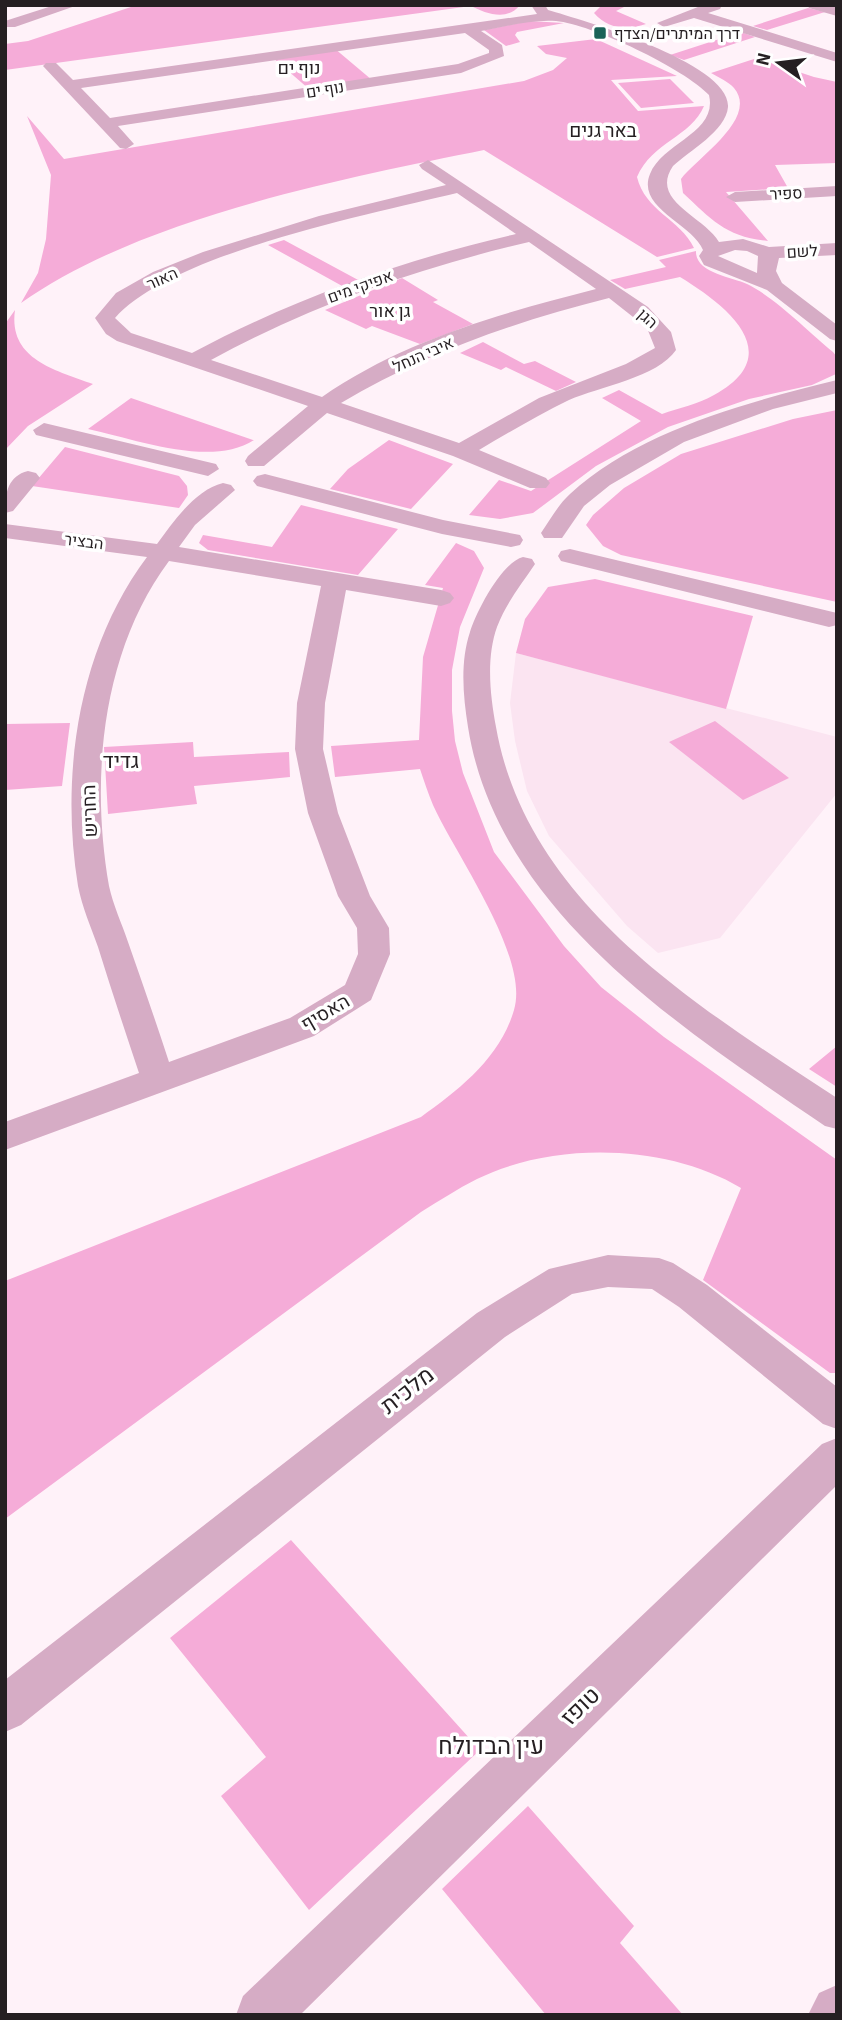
<svg xmlns="http://www.w3.org/2000/svg" width="842" height="2020" font-family="'Source Sans 3',Heebo,sans-serif">
  <style>
    .built { fill: #fbe4f1 }
    .green { fill: #f5acd8 }
    .lines { fill: none; stroke-linecap: round; stroke-linejoin: round }
    .minor { fill: #d6acc5; fill-rule: evenodd }
    .poi-dot { fill: #1a6358; stroke: #fff; stroke-width: 2.5 }
    .labels { text-anchor: middle; stroke-width: 7; stroke-linejoin: round; paint-order: stroke }
    .far-poi-label { font-size: 16px; fill: #251f22; stroke: #fff; text-anchor: start }
    .far-street-label { font-size: 16px; fill: #251f22; stroke: #fff }
    .far-neighbourhood-label { font-size: 18px; fill: #251f22; stroke: #fff }
    .far-quarter-label { font-size: 19px; fill: #251f22; stroke: #fff }
    .street-label { font-size: 19px; fill: #251f22; stroke: #fff }
    .neighbourhood-label { font-size: 21px; fill: #251f22; stroke: #fff }
    .near-street-label { font-size: 23px; fill: #251f22; stroke: #fff }
    .near-neighbourhood-label { font-size: 24px; fill: #251f22; stroke: #fff }
  </style>
  <rect width="100%" height="100%" fill="#fff2f9"/>
  <path class="built" d="M 516,653 L 837,737 L 837,793 L 720,938 L 658,953 L 627,926 L 549,836 L 527,791 L 515,741 L 510,703 Z"/>
  <path class="green" d="M 137,5 L 520,5 C 507,22 485,13 471,6 L 5,70 L 5,44 L 28,41 Z
    M 602,5 L 628,5 L 616,11 L 646,24 C 627,30 609,30 594,13 Z
    M 808,8 L 825,12 L 767,30 L 753,26 Z
    M 529,21 L 564,23 L 517,32 L 515,35 L 520,42 L 506,46 L 484,30 Z
    M 741,32 L 755,37 L 684,60 L 670,55 Z
    M 596,39 L 677,76 L 611,80 L 638,111 L 704,106 C 691,137 652,142 637,177 C 645,211 680,219 694,248 L 657,257 L 484,150 C 340,179 141,218 21,303 L 38,273 L 46,239 L 51,175 L 27,116 L 64,159 L 524,81 L 553,70 L 567,58 L 546,54 L 537,46 Z
    M 334,48 L 372,80 L 309,89 L 272,57 Z
    M 757,58 L 814,77 L 837,82 L 837,163 L 775,165 L 788,188 L 726,192 L 768,241 C 726,237 712,220 683,193 L 681,179 C 698,157 759,118 734,88 C 729,82 718,77 711,73 Z
    M 670,79 L 694,103 L 641,108 L 618,83 Z
    M 284,240 L 360,281 L 344,287 L 268,245 Z
    M 696,251 C 695,273 732,277 747,284 C 773,296 810,333 833,352 L 837,357 L 836,374 L 812,385 L 749,399 L 668,427 L 596,466 L 533,513 L 500,519 L 469,515 L 499,480 L 531,491 L 641,421 L 602,398 L 619,390 L 662,414 C 679,408 698,404 714,395 C 789,354 726,305 680,277 L 625,289 L 610,280 L 666,267 L 659,260 Z
    M 402,278 L 438,300 L 433,302 L 473,324 L 420,344 L 372,326 L 366,329 L 325,310 Z
    M 15,310 C 8,359 55,370 93,384 L 28,426 L 5,450 L 5,324 Z
    M 483,342 L 524,364 L 535,361 L 576,382 L 556,391 L 506,367 L 501,370 L 460,353 Z
    M 131,398 L 253,440 L 254,440 C 211,468 135,439 88,429 Z
    M 837,410 L 837,602 L 621,555 L 603,546 L 586,525 L 593,515 L 624,488 L 681,454 L 793,419 Z
    M 389,440 L 453,464 L 411,509 L 330,489 L 348,469 Z
    M 65,447 L 179,476 L 187,486 L 188,495 L 179,508 L 32,486 Z
    M 301,505 L 398,529 L 358,575 L 208,550 L 199,543 L 203,535 L 272,547 Z
    M 456,543 L 474,551 L 484,568 L 460,627 L 452,670 L 452,711 L 455,741 L 463,773 L 494,852 L 564,946 L 601,987 L 664,1037 L 837,1160 L 837,1373 L 830,1373 L 703,1280 L 741,1188 C 667,1144 555,1141 477,1179 C 457,1189 439,1201 421,1212 L 5,1519 L 5,1281 L 421,1117 C 460,1089 500,1058 514,1010 C 530,957 455,854 433,805 C 428,793 424,781 420,769 L 335,777 L 331,746 L 419,740 L 423,657 L 443,588 L 425,585 Z
    M 595,579 L 753,616 L 726,709 L 516,653 L 525,619 L 548,587 Z
    M 715,721 L 789,778 L 743,800 L 669,742 Z
    M 70,723 L 62,786 L 5,790 L 5,724 Z
    M 193,742 L 194,757 L 289,752 L 290,777 L 194,786 L 197,804 L 108,814 L 104,747 Z
    M 837,1046 L 837,1087 L 809,1069 Z
    M 291,1540 L 480,1750 L 309,1910 L 221,1796 L 266,1757 L 170,1638 Z
    M 528,1806 L 634,1926 L 620,1943 L 683,2015 L 546,2015 L 442,1889 Z"/>
  <g class="lines">
    <path class="minor" d="M 55,5 L 78,5 L 15,27 L 5,27 L 5,21 Z
      M 531,5 L 545,5 L 548,10 C 582,20 731,63 728,107 C 726,131 689,151 673,166 C 649,201 704,216 719,242 L 743,239 L 769,247 L 837,243 L 837,255 L 779,258 L 776,271 L 782,283 L 837,325 L 837,341 L 830,339 L 767,290 L 704,265 L 699,256 L 703,250 C 693,224 636,208 650,174 C 663,142 718,133 709,95 C 685,69 591,24 556,21 C 533,19 504,27 481,31 L 502,45 L 504,56 L 461,73 L 118,126 L 134,144 L 126,149 L 120,148 L 43,66 L 46,63 L 56,63 L 73,80 L 537,14 ZM 465,33 L 489,50 L 489,53 L 458,64 L 110,118 L 81,88 ZM 735,250 L 747,251 L 758,256 L 757,273 L 718,256 Z
      M 703,5 L 722,5 L 720,9 L 708,13 L 837,53 L 837,62 L 694,18 L 664,27 L 657,23 Z
      M 807,5 L 837,7 L 837,16 L 809,8 Z
      M 428,160 L 648,307 L 671,332 L 676,350 C 658,377 599,387 569,400 C 538,415 508,433 479,450 L 546,478 L 550,483 L 546,488 L 530,488 L 453,456 L 327,413 L 264,466 L 248,466 L 245,461 L 248,456 L 308,406 L 117,341 L 106,334 L 95,318 L 116,293 L 153,272 L 203,252 L 319,216 L 446,185 L 422,169 L 419,165 ZM 457,193 L 516,234 C 403,260 295,298 192,353 L 131,333 L 115,318 C 172,253 371,214 457,193 ZM 529,242 L 596,289 C 502,313 402,341 322,397 L 211,360 C 312,305 418,268 529,242 ZM 609,298 L 647,328 L 655,348 L 626,364 L 539,398 L 459,443 L 341,403 C 425,353 514,322 609,298 Z
      M 837,186 L 837,196 L 735,202 L 726,197 L 735,192 Z
      M 837,380 L 837,393 L 773,409 L 684,442 L 610,485 L 584,506 L 562,538 L 544,538 L 541,533 C 550,520 558,505 570,494 C 638,431 748,402 837,380 Z
      M 44,423 L 216,464 L 219,469 L 208,476 L 36,435 L 33,430 Z
      M 28,471 L 36,473 L 40,478 L 13,511 L 5,513 C 5,495 7,476 28,471 Z
      M 265,474 L 443,520 L 520,535 L 523,540 L 520,545 L 511,547 L 442,534 L 257,486 L 253,481 L 257,476 Z
      M 223,483 L 231,485 L 235,490 L 195,525 L 179,547 L 441,590 L 450,593 L 454,598 L 450,603 L 441,606 L 346,590 L 325,703 L 323,749 L 338,813 L 370,896 L 389,928 L 390,954 L 371,1000 L 314,1036 L 5,1150 L 5,1122 L 139,1073 C 125,1031 111,989 98,947 C 91,927 82,907 78,886 C 60,775 78,649 147,557 L 5,538 L 5,524 L 157,544 C 173,522 195,490 223,483 ZM 169,561 L 321,586 L 297,703 L 295,749 L 308,813 L 338,896 L 357,928 L 358,954 L 345,985 L 290,1018 L 169,1062 C 156,1022 142,982 128,942 C 122,924 113,905 109,886 C 90,777 102,651 169,561 Z
      M 570,549 L 837,613 L 837,625 L 829,627 L 561,561 L 558,556 L 561,551 Z
      M 523,557 L 532,559 L 535,564 C 521,585 506,603 497,627 C 486,658 490,695 496,727 C 527,904 699,1007 837,1098 L 837,1129 L 825,1126 C 683,1029 497,911 468,727 C 463,696 460,662 470,632 C 476,612 502,562 523,557 Z
      M 608,1255 L 659,1258 L 673,1263 L 707,1285 L 837,1387 L 837,1429 L 823,1424 L 679,1307 L 652,1289 L 608,1287 L 572,1294 L 505,1337 L 21,1725 L 5,1732 L 5,1680 L 477,1313 L 549,1269 Z
      M 837,1438 L 837,1485 L 300,2015 L 236,2015 L 243,1996 L 822,1444 Z
      M 837,1985 L 837,2015 L 808,2015 L 819,1993 Z"/>
  </g>
  <rect class="poi-dot" x="593" y="26" width="14" height="14" rx="3.5"/>
  <g class="labels">
    <g class="far-poi-label">
      <text x="614" y="39">דרך המיתרים/הצדף</text>
    </g>
    <g class="far-street-label">
      <text transform="translate(325 89) rotate(-9)" y="6">נוף ים</text>
      <text transform="translate(786 193) rotate(-3)" y="6">ספיר</text>
      <text transform="translate(802 251) rotate(-4)" y="6">לשם</text>
      <text transform="translate(162 278) rotate(-24)" y="6">האור</text>
      <text transform="translate(360 286) rotate(-20)" y="6">אפיקי מים</text>
      <text transform="translate(648 318) rotate(42)" y="6">הגן</text>
      <text transform="translate(423 354) rotate(-24)" y="6">איבי הנחל</text>
      <text transform="translate(84 541) rotate(7)" y="6">הבציר</text>
    </g>
    <g class="far-neighbourhood-label">
      <text x="299" y="74">נוף ים</text>
      <text x="390" y="317">גן אור</text>
    </g>
    <g class="far-quarter-label">
      <text x="603" y="137">באר גנים</text>
    </g>
    <g class="street-label">
      <text transform="translate(89 811) rotate(-92)" y="7">החריש</text>
      <text transform="translate(325 1012) rotate(-30)" y="7">האסיף</text>
    </g>
    <g class="neighbourhood-label">
      <text x="121" y="768">גדיד</text>
    </g>
    <g class="near-street-label">
      <text transform="translate(407 1390) rotate(-38)" y="8">מלכית</text>
      <text transform="translate(580 1706) rotate(-44)" y="8">טופז</text>
    </g>
    <g class="near-neighbourhood-label">
      <text x="491" y="1754">עין הבדולח</text>
    </g>
  </g>
  <rect width="842" height="2020" fill="none" stroke="#251f22" stroke-width="14"/>
  <g transform="translate(779 63) rotate(284)" stroke="#ffffff" stroke-width="5" paint-order="stroke">
  <path d="M0-5L12 26L0 18L-12 26Z" fill="#251f22"/>
  <text y="-10" font-size="19" font-weight="bold" text-anchor="middle" fill="#251f22">N</text>
  </g>
</svg>
